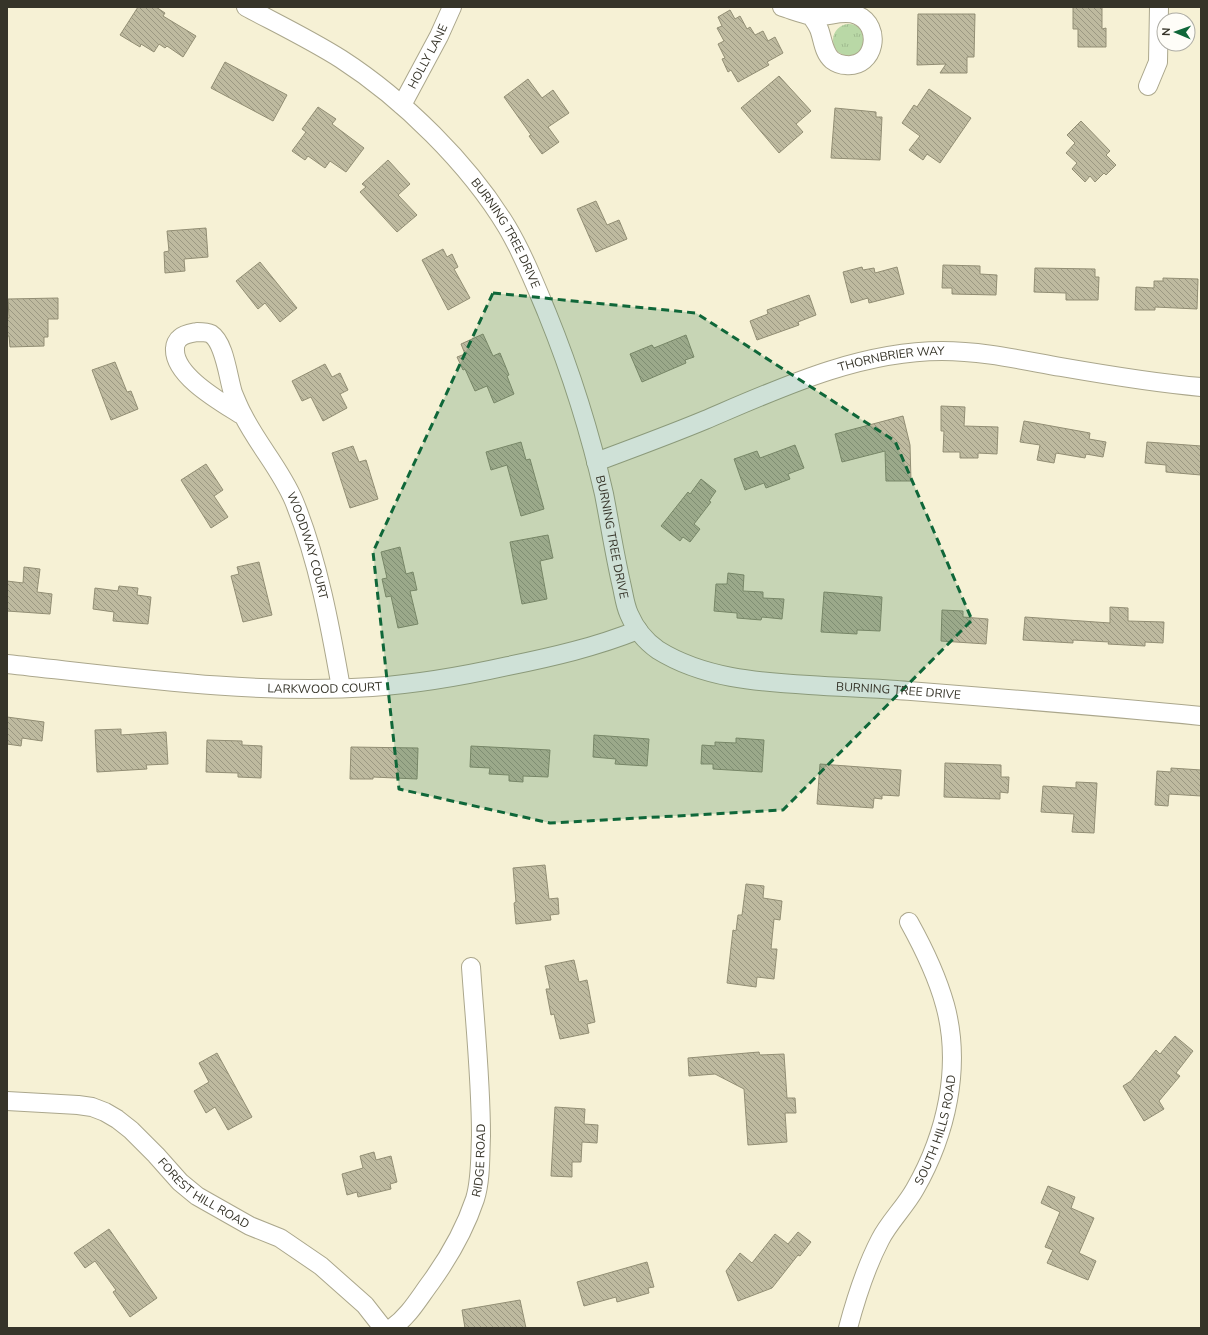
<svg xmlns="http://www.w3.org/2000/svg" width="1208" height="1335" font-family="'Nunito Sans',sans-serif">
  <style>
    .grass { fill: url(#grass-tufts) }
    .building { fill: url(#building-back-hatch); stroke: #928e74 }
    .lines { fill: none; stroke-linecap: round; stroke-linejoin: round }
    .street-casing { stroke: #aba78c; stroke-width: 20 }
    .street { stroke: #fff; stroke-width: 18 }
    .marked { fill: #0f6739; fill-opacity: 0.2; stroke: #0f6739; stroke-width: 3; stroke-dasharray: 8 5; stroke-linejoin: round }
    .labels { text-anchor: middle; stroke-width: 3.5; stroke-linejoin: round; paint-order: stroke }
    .street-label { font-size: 12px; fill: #363429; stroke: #fefdf8 }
  </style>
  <defs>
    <pattern id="grass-tufts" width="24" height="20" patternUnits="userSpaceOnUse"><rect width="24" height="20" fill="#b9d8a6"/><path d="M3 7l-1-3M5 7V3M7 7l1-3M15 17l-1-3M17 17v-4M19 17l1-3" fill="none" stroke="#a0ba8f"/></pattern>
    <pattern id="building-back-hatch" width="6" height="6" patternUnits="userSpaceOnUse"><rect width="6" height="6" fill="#beba9f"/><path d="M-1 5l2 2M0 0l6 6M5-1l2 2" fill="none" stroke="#9b9882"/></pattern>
  </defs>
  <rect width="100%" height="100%" fill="#f6f1d5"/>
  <path class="grass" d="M833 40a16 16 0 1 1 32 0a16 16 0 1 1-32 0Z"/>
  <path class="building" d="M 138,7 L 156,7 L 165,13 L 163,16 L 196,36 L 183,57 L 167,46 L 165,48 L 159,44 L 154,52 L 141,44 L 140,47 L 120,35 Z
    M 1073,7 L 1102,7 L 1102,29 L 1106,28 L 1106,47 L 1078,47 L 1078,29 L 1073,29 Z
    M 730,10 L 735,19 L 740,16 L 747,29 L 750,27 L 755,35 L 763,31 L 768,41 L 775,37 L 783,53 L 767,62 L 769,65 L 738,82 L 731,70 L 728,72 L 722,59 L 725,58 L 718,44 L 724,41 L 717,28 L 722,26 L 718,17 Z
    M 918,14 L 975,14 L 974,57 L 967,57 L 967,73 L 940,73 L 946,64 L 917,65 Z
    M 225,62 L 287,95 L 273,121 L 211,88 Z
    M 779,76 L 811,111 L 796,124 L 803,132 L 779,153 L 741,108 Z
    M 528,79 L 542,98 L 553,90 L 569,113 L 548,127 L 559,142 L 542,154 L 529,136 L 531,135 L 504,97 Z
    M 929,89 L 971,118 L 940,163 L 927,154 L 923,160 L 909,150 L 920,136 L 902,123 L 914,105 L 917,107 Z
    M 318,107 L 336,119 L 332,124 L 364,148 L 346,172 L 330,161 L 325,168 L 308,156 L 305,160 L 292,151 L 306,132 L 302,129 Z
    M 835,108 L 876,112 L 876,117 L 882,117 L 880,160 L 831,158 Z
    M 1081,121 L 1110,151 L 1106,155 L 1116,165 L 1106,175 L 1104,173 L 1095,182 L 1090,176 L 1085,182 L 1072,169 L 1077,163 L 1066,153 L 1075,143 L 1067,135 Z
    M 388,160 L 410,184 L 398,195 L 417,215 L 397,232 L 360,192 L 366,187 L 362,184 Z
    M 596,201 L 607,225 L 619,220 L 627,239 L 596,252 L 577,209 Z
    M 206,228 L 208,257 L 184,259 L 185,271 L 165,273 L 164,252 L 169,251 L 167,231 Z
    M 443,249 L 447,257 L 452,254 L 458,267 L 454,269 L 470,298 L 448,310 L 422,260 Z
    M 260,262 L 297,308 L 280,322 L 265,303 L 258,309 L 236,281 Z
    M 943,265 L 980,266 L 980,274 L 997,275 L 996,295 L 952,294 L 952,288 L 942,288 Z
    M 862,267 L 863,270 L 874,268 L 875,273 L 897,267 L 904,294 L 869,303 L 868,298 L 851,303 L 843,272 Z
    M 1035,268 L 1095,269 L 1095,277 L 1099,277 L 1098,300 L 1066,300 L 1066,293 L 1034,292 Z
    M 1163,278 L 1198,279 L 1197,309 L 1155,307 L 1155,310 L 1135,310 L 1136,287 L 1154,288 L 1154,281 L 1163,281 Z
    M 809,295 L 816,315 L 798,322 L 799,325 L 757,340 L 750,321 L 768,314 L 767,310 Z
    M 58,298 L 58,319 L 48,319 L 48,337 L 44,337 L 44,346 L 10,347 L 9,336 L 7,336 L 7,318 L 9,318 L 8,299 Z
    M 483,334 L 493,356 L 500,353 L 509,375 L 507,376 L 514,394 L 494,403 L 487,386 L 475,391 L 465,369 L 463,370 L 457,357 L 465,354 L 461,344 Z
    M 686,335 L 694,357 L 685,360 L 686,363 L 642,382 L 630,354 L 652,345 L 654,348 Z
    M 115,362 L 127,392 L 131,391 L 138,409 L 111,420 L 92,370 Z
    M 325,364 L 332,377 L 340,373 L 348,390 L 340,394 L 347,408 L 323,421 L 311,397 L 302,401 L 292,381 Z
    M 941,406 L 965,407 L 964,426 L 998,427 L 997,454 L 978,453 L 978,458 L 960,458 L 960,452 L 943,452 L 944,431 L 941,431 Z
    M 903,416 L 910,445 L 911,481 L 886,481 L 885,451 L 842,462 L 835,434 Z
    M 1024,421 L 1090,433 L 1089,439 L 1106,442 L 1103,457 L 1086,454 L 1085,458 L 1056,453 L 1054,463 L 1037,460 L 1040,445 L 1020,442 Z
    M 521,442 L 526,460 L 530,459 L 544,509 L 521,516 L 507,465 L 491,470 L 486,452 Z
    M 1147,442 L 1201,446 L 1201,475 L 1166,472 L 1166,465 L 1145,463 Z
    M 795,445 L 804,468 L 788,474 L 790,479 L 766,488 L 764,483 L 745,490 L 734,459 L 757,451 L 760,458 Z
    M 353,446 L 359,462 L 366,460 L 378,499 L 350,508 L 332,453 Z
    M 206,464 L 223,490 L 214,496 L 228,517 L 211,528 L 181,480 Z
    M 701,479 L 716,491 L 709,501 L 711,502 L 694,524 L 700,529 L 690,542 L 683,537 L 680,541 L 661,526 L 688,492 L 690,494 Z
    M 548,535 L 553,558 L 540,561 L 547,599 L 522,604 L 510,542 Z
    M 400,547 L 406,574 L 413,572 L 417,590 L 410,591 L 418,624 L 398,628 L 391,596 L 386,597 L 382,579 L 387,578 L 381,552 Z
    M 259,562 L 272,615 L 243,622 L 231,576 L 239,574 L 237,567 Z
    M 24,567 L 40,569 L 37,592 L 52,594 L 50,614 L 7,611 L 7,581 L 23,583 Z
    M 728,573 L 744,575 L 743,591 L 763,592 L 763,598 L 784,599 L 782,619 L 762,617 L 761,620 L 737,618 L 737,613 L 714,611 L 716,584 L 727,584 Z
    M 119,586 L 138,588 L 137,595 L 151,597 L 148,624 L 113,621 L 114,612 L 93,609 L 95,588 L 118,591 Z
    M 824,592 L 882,597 L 880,631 L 857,630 L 857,634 L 821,632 Z
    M 1110,607 L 1128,608 L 1128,621 L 1164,622 L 1163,643 L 1145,642 L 1145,646 L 1108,644 L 1109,642 L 1073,640 L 1073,643 L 1023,640 L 1025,617 L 1110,623 Z
    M 942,610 L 963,611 L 963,617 L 988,619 L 986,644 L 941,641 Z
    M 7,717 L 44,722 L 42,741 L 22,738 L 21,746 L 7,744 Z
    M 121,729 L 121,735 L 166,732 L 168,764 L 146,765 L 147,769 L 97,772 L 95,730 Z
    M 594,735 L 649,739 L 647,766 L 615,764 L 616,759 L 593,757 Z
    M 736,738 L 764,740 L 762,772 L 713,769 L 713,764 L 701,764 L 702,745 L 715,746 L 715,742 L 736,743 Z
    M 207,740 L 242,741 L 242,745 L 262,746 L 261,778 L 238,777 L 238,773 L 206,772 Z
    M 471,746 L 550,750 L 548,777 L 523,776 L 523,782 L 509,781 L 509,775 L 489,774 L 490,768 L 470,767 Z
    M 351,747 L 418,748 L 417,779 L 373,777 L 373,779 L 350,779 Z
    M 945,763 L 1001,765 L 1001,777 L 1009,777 L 1008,793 L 1000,792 L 1000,799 L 944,797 Z
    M 820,764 L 901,770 L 899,796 L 882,795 L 882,799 L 874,798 L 873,808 L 817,804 Z
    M 1171,768 L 1201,770 L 1201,796 L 1169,794 L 1168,806 L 1155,805 L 1157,771 L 1171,772 Z
    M 1076,782 L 1097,783 L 1094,833 L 1072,832 L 1074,814 L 1041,812 L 1043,786 L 1076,788 Z
    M 545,865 L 549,899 L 558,898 L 559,914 L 550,915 L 551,920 L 516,924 L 514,903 L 516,902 L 513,868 Z
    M 746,884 L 764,886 L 763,898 L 782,901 L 780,920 L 774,919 L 771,949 L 777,949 L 774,979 L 757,977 L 756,987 L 727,983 L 733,930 L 736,931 L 738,915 L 742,915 Z
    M 574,960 L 579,982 L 587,980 L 595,1022 L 587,1024 L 589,1033 L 560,1039 L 554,1014 L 551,1015 L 546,989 L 550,989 L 545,966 Z
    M 1175,1036 L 1193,1051 L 1176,1073 L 1180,1076 L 1159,1101 L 1164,1109 L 1144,1121 L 1123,1086 L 1131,1081 L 1156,1050 L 1160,1054 Z
    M 759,1052 L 760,1055 L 784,1054 L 787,1098 L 795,1098 L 796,1113 L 785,1113 L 787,1142 L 748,1145 L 744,1089 L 715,1074 L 689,1076 L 688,1058 Z
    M 217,1053 L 252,1117 L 228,1130 L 215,1107 L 206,1113 L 194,1091 L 209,1082 L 199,1063 Z
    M 555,1107 L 585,1109 L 584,1124 L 598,1125 L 597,1143 L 582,1142 L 581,1162 L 572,1162 L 572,1177 L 551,1176 Z
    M 374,1152 L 376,1160 L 391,1156 L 397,1182 L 390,1184 L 391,1189 L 358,1197 L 357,1192 L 347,1195 L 342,1174 L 363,1168 L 360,1156 Z
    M 1048,1186 L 1075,1197 L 1071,1208 L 1094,1218 L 1079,1253 L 1096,1261 L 1088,1280 L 1047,1263 L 1053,1250 L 1045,1247 L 1060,1212 L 1041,1203 Z
    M 109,1229 L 157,1298 L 130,1317 L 113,1292 L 116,1290 L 95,1261 L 85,1268 L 74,1253 Z
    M 798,1232 L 811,1242 L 800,1256 L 798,1255 L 772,1288 L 738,1301 L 726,1271 L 740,1253 L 752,1263 L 775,1234 L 788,1244 Z
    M 647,1262 L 654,1287 L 648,1288 L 649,1293 L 617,1302 L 616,1297 L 584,1306 L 577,1282 Z
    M 520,1300 L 526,1328 L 465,1328 L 462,1310 Z"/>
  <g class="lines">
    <g class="street-casing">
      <g id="street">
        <path id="s1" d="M 246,7 C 278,24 311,40 341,59 C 403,99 469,164 507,227 C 523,254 535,284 547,313 C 571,372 590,432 604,494 C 610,525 615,557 622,587 C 624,596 625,605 629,614 C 635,628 645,641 658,650 C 703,678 757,682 809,685 C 838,687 867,688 897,690 C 998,698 1100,706 1201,716"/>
        <path d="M 782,7 C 792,10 802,14 812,16 C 827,18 843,9 857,15 C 883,26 875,68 846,65 C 841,65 836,63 832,60 C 823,52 823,39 819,29 C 817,24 814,20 811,16"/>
        <path d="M 1148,86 L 1158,62 L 1159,7"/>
        <path id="s2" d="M 402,105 L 439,36 L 452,7"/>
        <path id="s3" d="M 243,416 C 223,403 173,376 175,348 C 175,345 177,340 180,338 C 184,334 192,333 197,332 C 201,332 207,332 211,334 C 225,343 228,378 233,393 C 236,400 239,408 243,415 C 258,445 281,470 294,501 C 318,560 330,625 341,688"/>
        <path id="s4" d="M 596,462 C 633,448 669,435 705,420 C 780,388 859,351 942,351 C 982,351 1021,360 1061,367 C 1107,375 1154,383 1201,387"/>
        <path id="s5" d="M 7,664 C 128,677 250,695 372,687 C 418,684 463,676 508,666 C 552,657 596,647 638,630"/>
        <path id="s6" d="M 7,1101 L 78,1105 L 92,1107 L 105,1112 L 117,1119 L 131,1130 L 156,1155 L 180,1182 L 197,1196 L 250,1226 L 280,1238 L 321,1266 L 365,1305 L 383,1328"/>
        <path id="s7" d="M 392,1328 C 409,1316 419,1298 431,1282 C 449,1257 465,1229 475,1199 C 481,1180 480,1157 481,1136 C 481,1080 475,1024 471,967"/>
        <path id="s8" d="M 848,1328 C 856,1298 866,1267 880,1240 C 889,1222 905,1207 915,1189 C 946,1135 962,1067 945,1005 C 937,976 924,949 909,922"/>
      </g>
    </g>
    <use href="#street" class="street"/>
  </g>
  <path class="marked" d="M 493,293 L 696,313 L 895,441 L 972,620 L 783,810 L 550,823 L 399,789 L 373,552 Z"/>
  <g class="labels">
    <g class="street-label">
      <text dy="4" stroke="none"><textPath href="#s2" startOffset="55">HOLLY LANE</textPath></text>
      <text dy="4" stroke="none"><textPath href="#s1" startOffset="351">BURNING TREE DRIVE</textPath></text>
      <text dy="4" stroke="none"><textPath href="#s4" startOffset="314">THORNBRIER WAY</textPath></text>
      <text dy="4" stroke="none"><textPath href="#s1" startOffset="675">BURNING TREE DRIVE</textPath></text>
      <text dy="4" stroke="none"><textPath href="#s3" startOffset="379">WOODWAY COURT</textPath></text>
      <text dy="4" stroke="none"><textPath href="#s5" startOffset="319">LARKWOOD COURT</textPath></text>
      <text dy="4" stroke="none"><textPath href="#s1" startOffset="1047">BURNING TREE DRIVE</textPath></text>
      <text dy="4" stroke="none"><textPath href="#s8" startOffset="219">SOUTH HILLS ROAD</textPath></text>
      <text dy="4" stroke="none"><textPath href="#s7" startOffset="194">RIDGE ROAD</textPath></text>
      <text dy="4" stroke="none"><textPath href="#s6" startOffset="228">FOREST HILL ROAD</textPath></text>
    </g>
  </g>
  <rect width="1208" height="1335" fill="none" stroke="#363429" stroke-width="16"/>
  <g transform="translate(1176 32) rotate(272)"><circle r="19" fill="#fefdf8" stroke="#aeada5"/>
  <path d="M0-3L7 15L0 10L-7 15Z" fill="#0f6739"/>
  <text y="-6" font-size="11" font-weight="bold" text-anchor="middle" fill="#363429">N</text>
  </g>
</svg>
